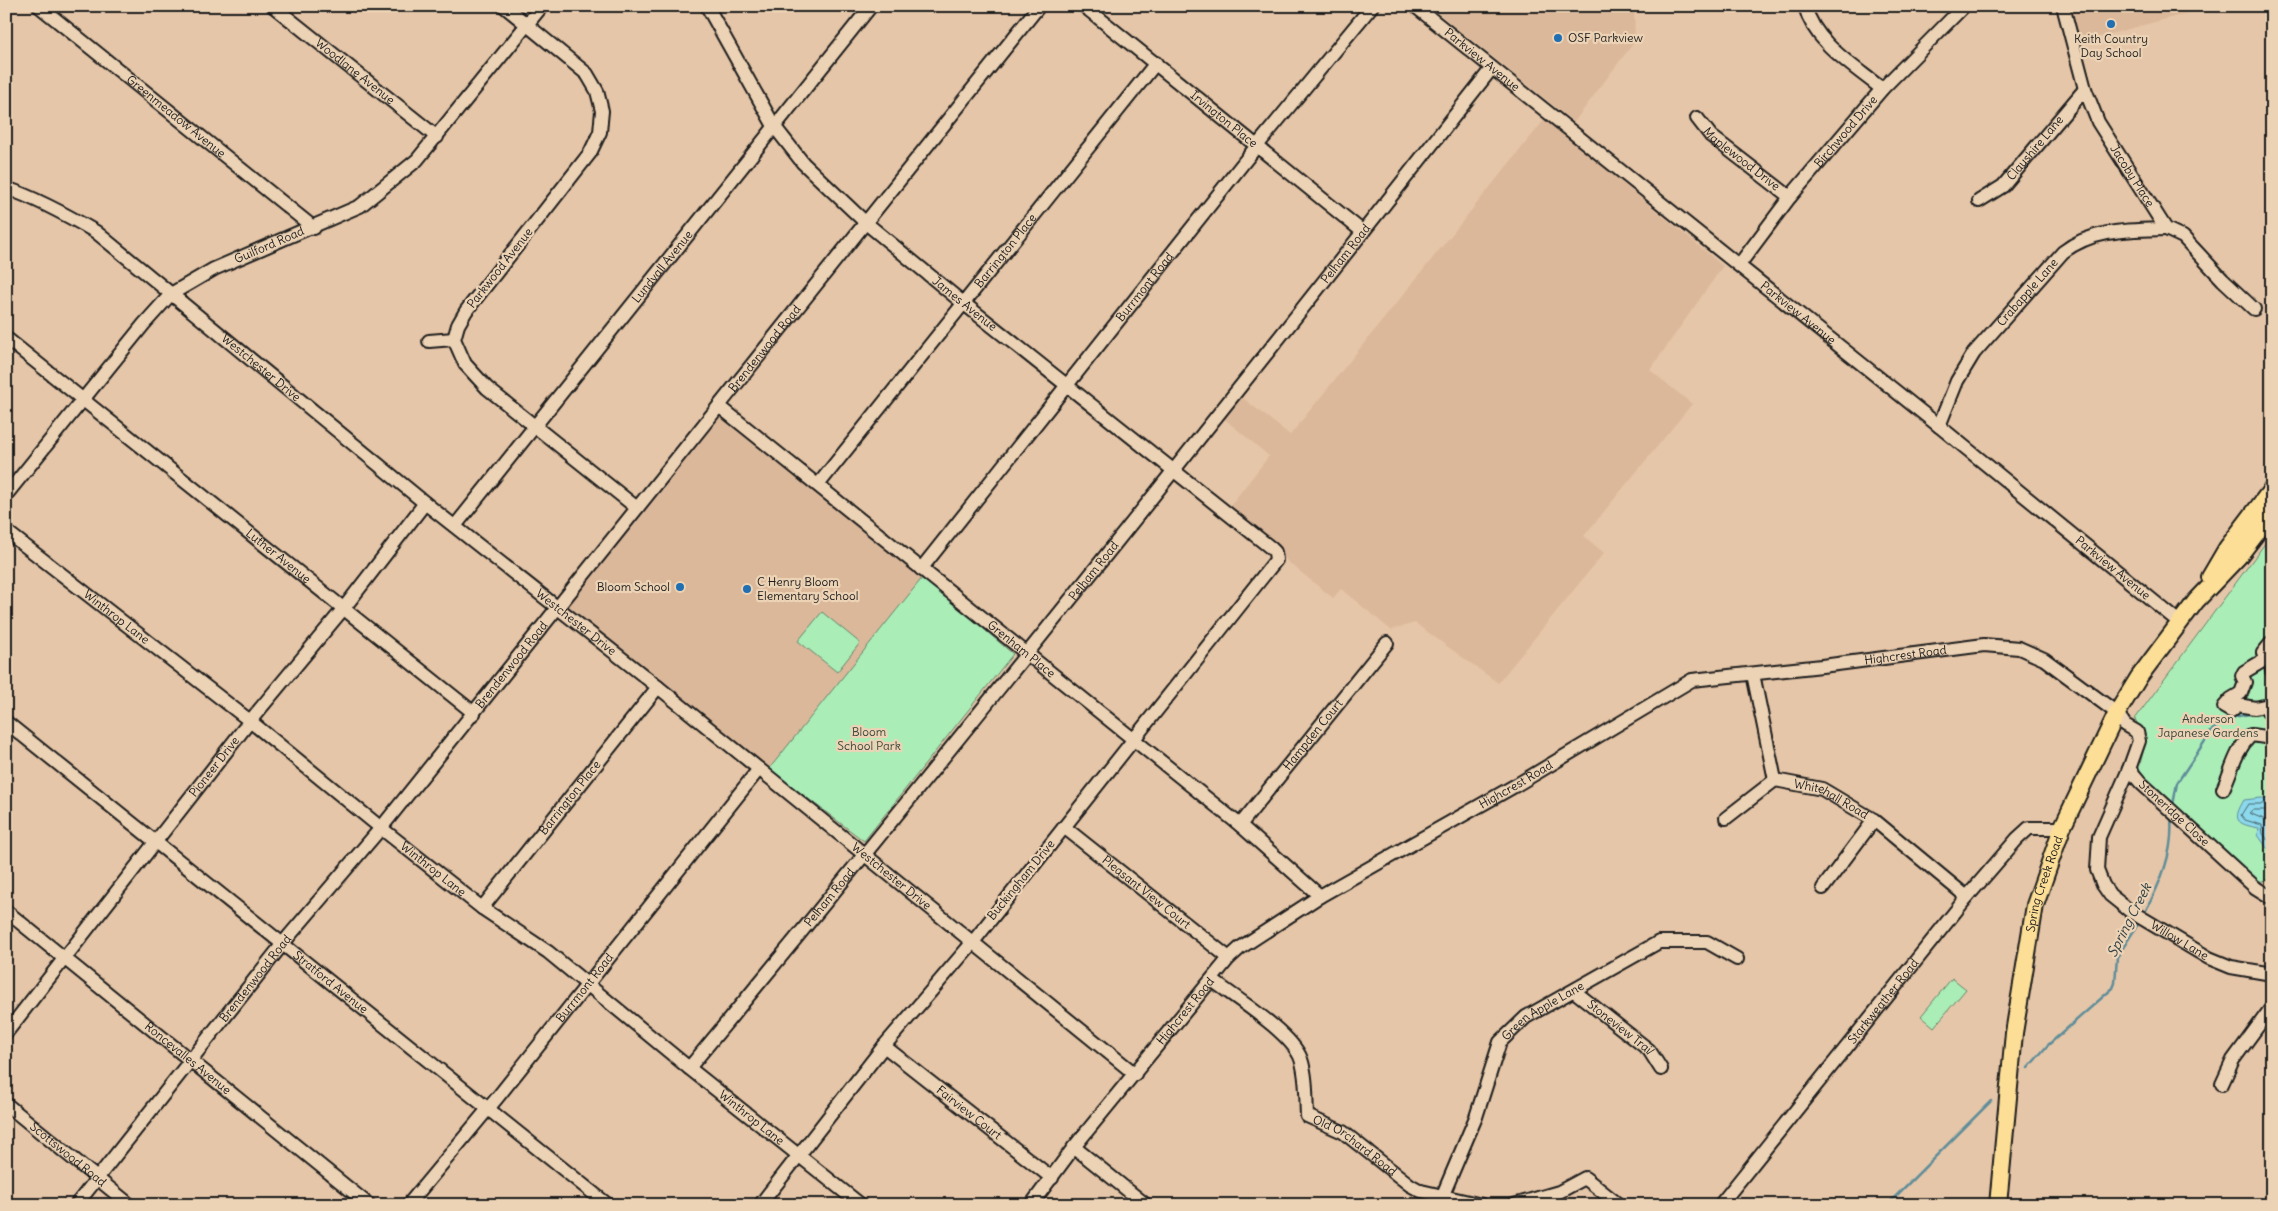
<svg xmlns="http://www.w3.org/2000/svg" width="2278" height="1211" font-family="Delius,sans-serif">
  <style>
    .built { fill: #dbb89a }
    .green { fill: #aaedb7; stroke: #63846a }
    .water { fill: #8cd8ec; stroke: #5f8d99 }
    .lines { fill: none; stroke-linecap: round; stroke-linejoin: round }
    .shore { stroke: #49676f; stroke-width: 1 }
    .stream { stroke: #5f8d99; stroke-width: 2.5 }
    .minor-casing { stroke: #1c1c1c; stroke-width: 16 }
    .major-casing { stroke: #1c1c1c; stroke-width: 20 }
    .minor { stroke: #edd3b5; stroke-width: 12 }
    .major { stroke: #fcde96; stroke-width: 16 }
    .poi-dot { fill: #1f6fb2; stroke: #edd3b5; stroke-width: 2 }
    .labels { text-anchor: middle; stroke-width: 4.5; stroke-linejoin: round; paint-order: stroke }
    .poi-label { font-size: 12px; fill: #1c1c1c; stroke: #edd3b5; text-anchor: start }
    .street-label { font-size: 12px; fill: #1c1c1c; stroke: #edd3b5 }
    .park-label { font-size: 12px; fill: #38463b; stroke: #edd3b5 }
    .water-label { font-size: 14px; font-style: italic; fill: #324246; stroke: #edd3b5 }
  </style>
  <rect width="100%" height="100%" fill="#e6c6a8"/>
  <filter id="ink" filterUnits="userSpaceOnUse"><feTurbulence type="fractalNoise" baseFrequency=".02" numOctaves="2"/><feDisplacementMap in="SourceGraphic" scale="10" xChannelSelector="R" yChannelSelector="G"/><feConvolveMatrix kernelMatrix="1 2 1 2 8 2 1 2 1" color-interpolation-filters="sRGB"/></filter>
  <g filter="url(#ink)">
    <path class="built" d="M 1429,6 L 1634,6 L 1635,41 L 1574,122 Z
      M 2071,6 L 2215,6 L 2080,42 Z
      M 1545,119 L 1723,266 L 1650,370 L 1692,404 L 1584,536 L 1604,553 L 1498,683 L 1415,623 L 1391,630 L 1341,589 L 1333,598 L 1288,562 L 1262,533 L 1229,507 L 1269,456 L 1222,417 L 1239,395 L 1290,435 Z
      M 720,418 L 725,418 L 923,577 L 769,769 L 569,606 L 571,601 L 717,420 Z"/>
    <path class="green" d="M 2272,534 L 2272,879 L 2257,882 L 2149,784 L 2139,768 L 2146,741 L 2135,719 Z
      M 923,577 L 1013,654 L 864,841 L 769,769 Z
      M 822,612 L 860,643 L 837,672 L 798,641 Z
      M 1952,978 L 1966,989 L 1934,1027 L 1921,1016 Z"/>
    <path class="water" d="M 2261,798 L 2272,799 L 2272,850 L 2267,848 L 2258,835 L 2259,828 C 2236,824 2232,820 2244,800 Z"/>
    <g class="lines">
      <path class="shore" d="M 2272,804 L 2248,804 L 2241,815 L 2245,820 L 2262,825 L 2263,834 L 2272,844
        M 2272,810 L 2252,810 L 2249,813 L 2266,820 L 2272,835"/>
      <path class="stream" d="M 2173,805 L 2177,783 L 2213,729 L 2234,717 L 2254,713
        M 2144,914 C 2160,884 2174,853 2171,818
        M 2028,1068 L 2047,1046 L 2113,988 L 2115,983 L 2117,957 L 2140,921
        M 1887,1205 L 1991,1101"/>
      <g class="minor-casing">
        <g id="minor">
          <path id="s1" d="M 39,6 L 314,228"/>
          <path id="s2" d="M 273,6 L 437,137"/>
          <path d="M 504,6 L 587,74 L 597,91 L 602,111 L 600,132 L 590,153 L 466,311 L 458,325 L 454,339 L 465,364 L 487,388 L 637,508"/>
          <path id="s3" d="M 707,6 L 774,126 L 803,163 L 827,186 L 866,223 L 957,298 L 1271,548 L 1275,552 L 1276,560 L 973,942 L 884,1046 L 760,1205"/>
          <path id="s4" d="M 1084,6 L 1363,232"/>
          <path id="s5" d="M 1415,6 L 1939,426 L 2179,622"/>
          <path d="M 1805,6 C 1814,43 1854,66 1882,89"/>
          <path id="s6" d="M 2063,6 L 2085,89 L 2098,122 L 2166,229 L 2183,237 L 2223,280 L 2254,309"/>
          <path id="s7" d="M 1697,118 L 1711,136 L 1790,197"/>
          <path id="s8" d="M 6,188 C 38,199 67,215 96,232 L 425,503 L 658,687 L 1135,1074"/>
          <path id="s9" d="M 1979,201 L 2003,186 L 2085,89"/>
          <path id="s10" d="M 1739,265 L 1790,197 L 1882,89 L 1964,6"/>
          <path id="s11" d="M 6,338 L 474,713"/>
          <path d="M 429,341 L 454,339"/>
          <path id="s12" d="M 719,406 L 1240,825 L 1320,896"/>
          <path id="s13" d="M 1939,426 L 1957,381 L 1974,353 L 2063,252 C 2093,229 2130,230 2166,229"/>
          <path id="s14" d="M 818,485 L 1156,63"/>
          <path id="s15" d="M 6,495 L 144,324 L 171,294 L 214,269 L 360,206 L 417,160 L 542,6"/>
          <path id="s16" d="M 455,526 L 871,6"/>
          <path id="s17" d="M 6,531 L 250,721 L 381,828 L 482,908 L 548,952 L 689,1068 L 861,1205"/>
          <path id="s18" d="M 921,569 L 1256,147 L 1372,6"/>
          <path d="M 2272,642 L 2263,653 L 2266,659 L 2244,672 L 2242,676 L 2245,682 L 2241,693 L 2231,699 L 2224,707 L 2231,711 L 2238,705 L 2255,708 L 2264,706 L 2268,712 L 2272,710"/>
          <path d="M 2272,662 L 2272,671"/>
          <path d="M 1753,674 L 1775,780"/>
          <path id="s19" d="M 6,722 L 608,1205"/>
          <path id="s20" d="M 2129,769 L 2099,837 L 2097,870 L 2103,885 L 2110,895 L 2130,911 L 2209,958 L 2231,967 L 2272,974"/>
          <path id="s21" d="M 1775,780 L 1822,789 L 1874,820 L 1967,897"/>
          <path d="M 2223,789 C 2232,770 2235,751 2251,735 L 2272,738"/>
          <path d="M 1726,818 L 1775,780"/>
          <path id="s22" d="M 1240,825 L 1387,643"/>
          <path id="s23" d="M 1064,827 L 1229,958"/>
          <path d="M 1823,888 L 1874,820"/>
          <path id="s24" d="M 482,908 L 658,687"/>
          <path id="s25" d="M 6,911 L 369,1205"/>
          <path id="s26" d="M 1212,980 C 1234,997 1292,1033 1301,1059 C 1307,1077 1306,1097 1307,1116 L 1343,1132 L 1410,1185 L 1421,1191 L 1482,1205"/>
          <path id="s27" d="M 1574,991 L 1649,1050 L 1661,1069"/>
          <path id="s28" d="M 6,1033 L 250,721 L 344,608 L 425,503"/>
          <path id="s29" d="M 884,1046 L 1052,1178"/>
          <path id="s30" d="M 689,1068 C 962,739 1228,404 1492,68"/>
          <path d="M 2222,1084 L 2233,1060 L 2272,1007"/>
          <path id="s31" d="M 6,1104 L 130,1205"/>
          <path d="M 1074,1147 L 1146,1205"/>
          <path id="s32" d="M 1442,1197 L 1476,1117 L 1500,1042 L 1526,1017 L 1659,942 L 1707,942 L 1737,959"/>
          <path id="s33" d="M 76,1205 L 289,936 L 381,828 L 1039,6"/>
          <path id="s34" d="M 408,1205 L 497,1098 L 759,769"/>
          <path id="s35" d="M 1031,1205 L 1074,1147 L 1229,958 L 1240,948 L 1320,896 L 1518,784 L 1692,680 L 1822,666 L 1984,645 L 2019,648 L 2044,659 L 2117,713 L 2125,725 L 2137,732 L 2139,741 L 2129,769 L 2141,783 L 2256,888 L 2272,898"/>
          <path d="M 1514,1205 L 1559,1192 L 1585,1178 L 1619,1205"/>
          <path id="s36" d="M 1720,1205 L 1967,897 L 2017,839 L 2029,828 L 2062,828"/>
        </g>
      </g>
      <g class="major-casing">
        <g id="major">
          <path d="M 2210,577 L 2227,548 L 2272,489"/>
          <path id="s37" d="M 1998,1205 L 2014,1033 L 2035,905 L 2062,828 L 2117,713 L 2139,677 L 2196,601 L 2239,556 L 2272,513"/>
        </g>
      </g>
      <use href="#minor" class="minor"/>
      <use href="#major" class="major"/>
    </g>
  </g>
  <g class="poi-dot">
    <circle cx="2111" cy="24" r="5"/>
    <circle cx="1558" cy="38" r="5"/>
    <circle cx="680" cy="587" r="5"/>
    <circle cx="747" cy="589" r="5"/>
  </g>
  <g class="labels">
    <g class="poi-label">
      <text x="1568" y="42">OSF Parkview</text>
      <text x="2111" y="43" text-anchor="middle">Keith Country<tspan x="2111" dy="14">Day School</tspan></text>
      <text x="757" y="586">C Henry Bloom<tspan x="757" dy="14">Elementary School</tspan></text>
      <text x="670" y="591" text-anchor="end">Bloom School</text>
    </g>
    <g class="street-label">
      <text dy="4" stroke="none"><textPath href="#s5" startOffset="86">Parkview Avenue</textPath></text>
      <text dy="4" stroke="none"><textPath href="#s2" startOffset="105">Woodlane Avenue</textPath></text>
      <text dy="4" stroke="none"><textPath href="#s1" startOffset="176">Greenmeadow Avenue</textPath></text>
      <text dy="4" stroke="none"><textPath href="#s4" startOffset="180">Irvington Place</textPath></text>
      <text dy="4" stroke="none"><textPath href="#s10" startOffset="171">Birchwood Drive</textPath></text>
      <text dy="4" stroke="none"><textPath href="#s9" startOffset="78">Clayshire Lane</textPath></text>
      <text dy="4" stroke="none"><textPath href="#s7" startOffset="61">Maplewood Drive</textPath></text>
      <text dy="4" stroke="none"><textPath href="#s6" startOffset="185">Jacoby Place</textPath></text>
      <text dy="4" stroke="none"><textPath href="#s15" startOffset="370">Guilford Road</textPath></text>
      <text dy="4" stroke="none"><textPath href="#s14" startOffset="300">Barrington Place</textPath></text>
      <text dy="4" stroke="none"><textPath href="#s30" startOffset="1046">Pelham Road</textPath></text>
      <text dy="4" stroke="none"><textPath href="#s16" startOffset="332">Lundvall Avenue</textPath></text>
      <text transform="translate(500 268) rotate(-52)" y="4">Parkwood Avenue</text>
      <text dy="4" stroke="none"><textPath href="#s18" startOffset="360">Burrmont Road</textPath></text>
      <text dy="4" stroke="none"><textPath href="#s13" startOffset="162">Crabapple Lane</textPath></text>
      <text dy="4" stroke="none"><textPath href="#s3" startOffset="399">James Avenue</textPath></text>
      <text dy="4" stroke="none"><textPath href="#s5" startOffset="491">Parkview Avenue</textPath></text>
      <text dy="4" stroke="none"><textPath href="#s33" startOffset="1099">Brendenwood Road</textPath></text>
      <text dy="4" stroke="none"><textPath href="#s8" startOffset="314">Westchester Drive</textPath></text>
      <text dy="4" stroke="none"><textPath href="#s11" startOffset="349">Luther Avenue</textPath></text>
      <text dy="4" stroke="none"><textPath href="#s5" startOffset="896">Parkview Avenue</textPath></text>
      <text dy="4" stroke="none"><textPath href="#s30" startOffset="641">Pelham Road</textPath></text>
      <text dy="4" stroke="none"><textPath href="#s17" startOffset="140">Winthrop Lane</textPath></text>
      <text dy="4" stroke="none"><textPath href="#s8" startOffset="719">Westchester Drive</textPath></text>
      <text dy="4" stroke="none"><textPath href="#s12" startOffset="388">Grenham Place</textPath></text>
      <text dy="4" stroke="none"><textPath href="#s35" startOffset="1072">Highcrest Road</textPath></text>
      <text dy="4" stroke="none"><textPath href="#s33" startOffset="694">Brendenwood Road</textPath></text>
      <text dy="4" stroke="none"><textPath href="#s22" startOffset="116">Hampden Court</textPath></text>
      <text dy="4" stroke="none"><textPath href="#s28" startOffset="338">Pioneer Drive</textPath></text>
      <text dy="4" stroke="none"><textPath href="#s35" startOffset="652">Highcrest Road</textPath></text>
      <text dy="4" stroke="none"><textPath href="#s24" startOffset="141">Barrington Place</textPath></text>
      <text dy="4" stroke="none"><textPath href="#s21" startOffset="60">Whitehall Road</textPath></text>
      <text dy="4" stroke="none"><textPath href="#s35" startOffset="1435">Stoneridge Close</textPath></text>
      <text dy="4" stroke="none"><textPath href="#s17" startOffset="545">Winthrop Lane</textPath></text>
      <text dy="4" stroke="none"><textPath href="#s8" startOffset="1124">Westchester Drive</textPath></text>
      <text transform="translate(1021 880) rotate(-51)" y="4">Buckingham Drive</text>
      <text dy="4" stroke="none"><textPath href="#s37" startOffset="325">Spring Creek Road</textPath></text>
      <text dy="4" stroke="none"><textPath href="#s23" startOffset="105">Pleasant View Court</textPath></text>
      <text dy="4" stroke="none"><textPath href="#s30" startOffset="221">Pelham Road</textPath></text>
      <text dy="4" stroke="none"><textPath href="#s20" startOffset="219">Willow Lane</textPath></text>
      <text dy="4" stroke="none"><textPath href="#s33" startOffset="289">Brendenwood Road</textPath></text>
      <text dy="4" stroke="none"><textPath href="#s19" startOffset="416">Stratford Avenue</textPath></text>
      <text dy="4" stroke="none"><textPath href="#s34" startOffset="280">Burrmont Road</textPath></text>
      <text dy="4" stroke="none"><textPath href="#s36" startOffset="261">Starkweather Road</textPath></text>
      <text dy="4" stroke="none"><textPath href="#s35" startOffset="248">Highcrest Road</textPath></text>
      <text dy="4" stroke="none"><textPath href="#s32" startOffset="219">Green Apple Lane</textPath></text>
      <text dy="4" stroke="none"><textPath href="#s27" startOffset="59">Stoneview Trail</textPath></text>
      <text dy="4" stroke="none"><textPath href="#s25" startOffset="234">Roncevalles Avenue</textPath></text>
      <text dy="4" stroke="none"><textPath href="#s29" startOffset="108">Fairview Court</textPath></text>
      <text dy="4" stroke="none"><textPath href="#s17" startOffset="949">Winthrop Lane</textPath></text>
      <text dy="4" stroke="none"><textPath href="#s26" startOffset="234">Old Orchard Road</textPath></text>
      <text dy="4" stroke="none"><textPath href="#s31" startOffset="80">Scottswood Road</textPath></text>
    </g>
    <g class="park-label">
      <text x="2208" y="723">Anderson<tspan x="2208" dy="14">Japanese Gardens</tspan></text>
      <text x="869" y="736">Bloom<tspan x="869" dy="14">School Park</tspan></text>
    </g>
    <g class="water-label">
      <text transform="translate(2129 920) rotate(-63)" y="5">Spring Creek</text>
    </g>
  </g>
  <rect width="2278" height="1211" fill="none" stroke="#edd3b5" stroke-width="25"/>
  <rect x="12" y="12" width="2253" height="1186" fill="none" stroke="#1c1c1c" stroke-width="2" filter="url(#ink)"/>
</svg>
